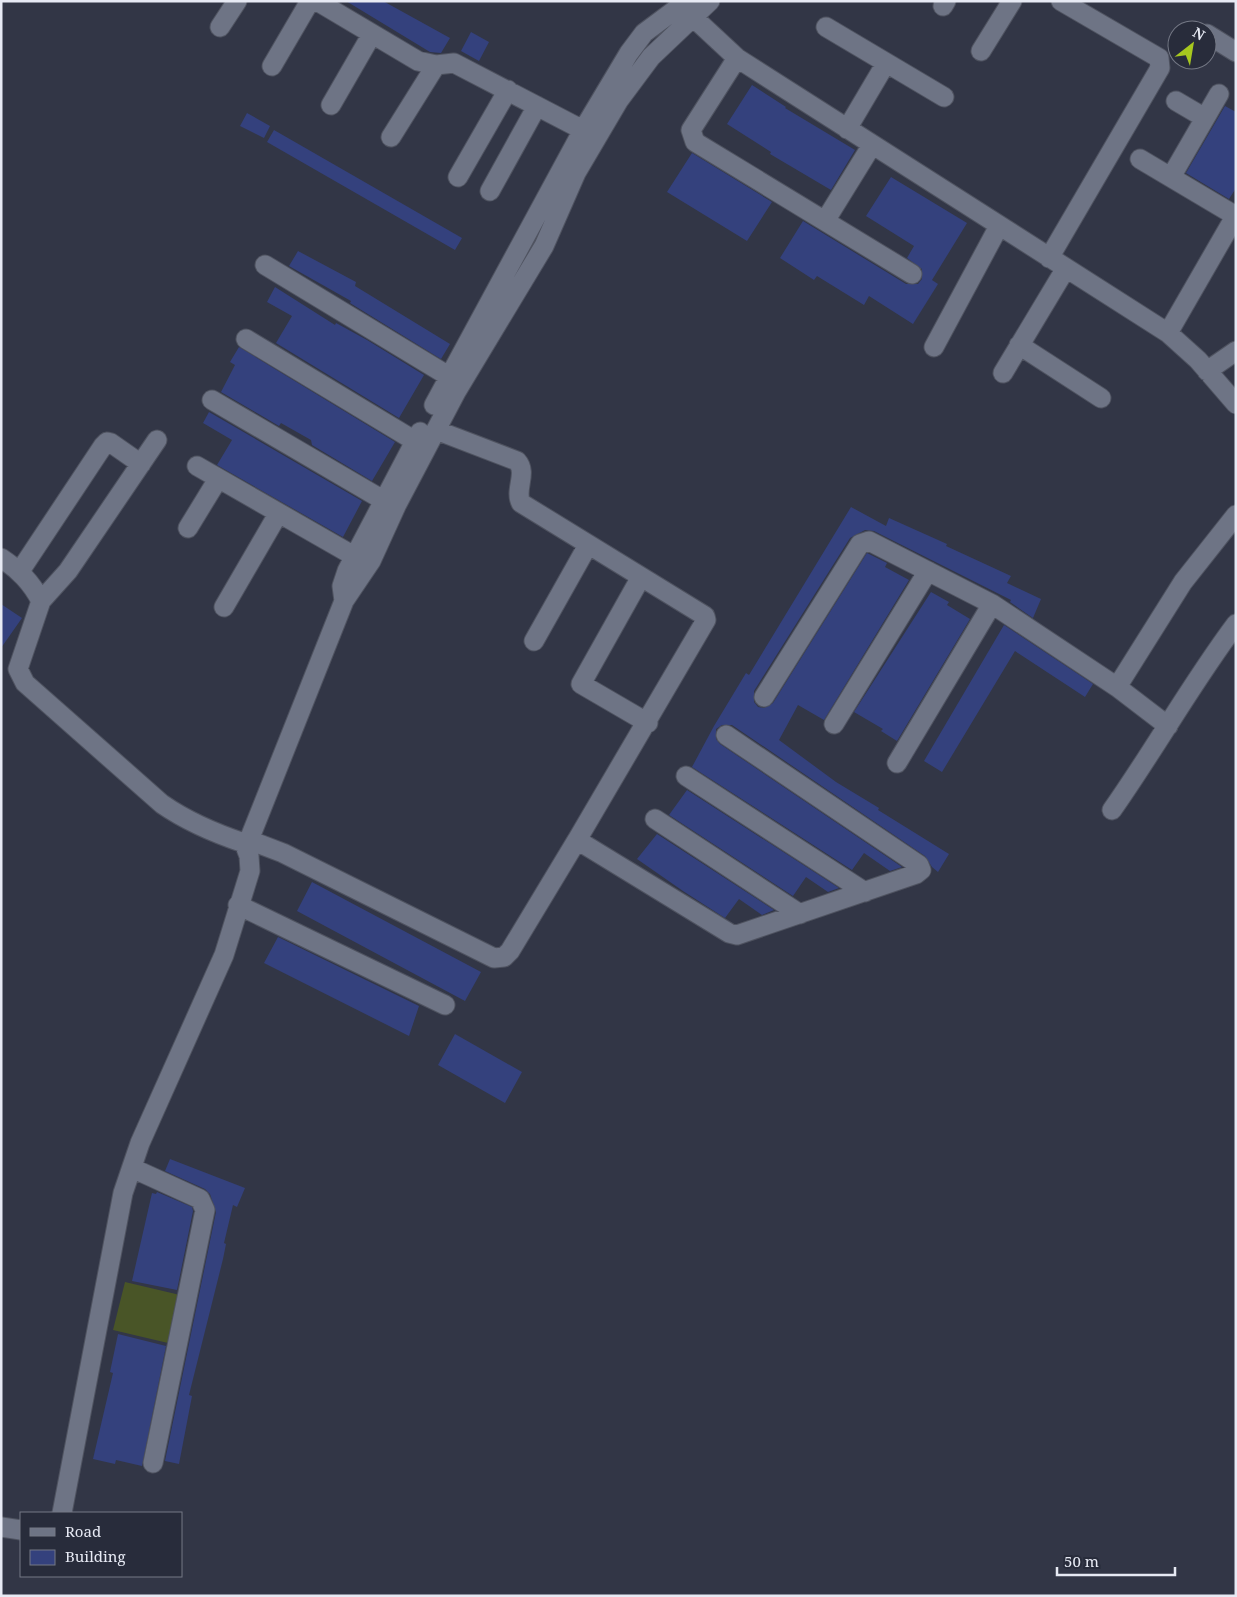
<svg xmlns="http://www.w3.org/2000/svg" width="1237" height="1597" font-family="'Noto Serif',serif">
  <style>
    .green { fill: #495527 }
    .building { fill: #34417d }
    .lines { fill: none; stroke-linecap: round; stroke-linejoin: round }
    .minor-casing { stroke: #4f5360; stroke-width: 21 }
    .minor { stroke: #6e7485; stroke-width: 19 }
  </style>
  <rect width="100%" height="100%" fill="#323646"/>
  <path class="green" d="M 125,1282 L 180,1295 L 168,1343 L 113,1330 Z"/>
  <path class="building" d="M 346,1 L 383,1 L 450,38 L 441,53 L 430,52 Z
    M 471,32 L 489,42 L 479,61 L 461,51 Z
    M 752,85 L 786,107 L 785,108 L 855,150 L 831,190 L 770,154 L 771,152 L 727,124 Z
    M 1225,106 L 1236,112 L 1236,188 L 1229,199 L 1186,173 Z
    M 247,113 L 270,126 L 264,138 L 240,126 Z
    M 274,130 L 462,238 L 455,250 L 267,142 Z
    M 692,153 L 772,202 L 747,241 L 667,192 Z
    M 891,177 L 967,223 L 932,280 L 938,284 L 913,324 L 869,296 L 864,305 L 817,276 L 814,280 L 780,258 L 803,221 L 906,284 L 918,284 L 922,279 L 922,269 L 907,258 L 914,246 L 866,216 Z
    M 298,251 L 356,282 L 355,286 L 450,344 L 441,359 L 350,303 L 351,301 L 289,266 Z
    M 275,287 L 335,325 L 336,323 L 367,340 L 424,375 L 399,418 L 276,343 L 292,316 L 267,302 Z
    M 239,347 L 395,442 L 372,481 L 312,445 L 311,440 L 281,423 L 279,426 L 221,392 L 235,365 L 230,362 Z
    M 209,412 L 362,501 L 343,537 L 217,465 L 232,440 L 203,423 Z
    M 851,507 L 886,526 L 889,518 L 947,544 L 946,546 L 1011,576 L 1007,583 L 1041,599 L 1033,618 L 1010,602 L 1011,600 L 874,531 L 865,530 L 850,538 L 754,691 L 754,702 L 758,707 L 764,708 L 773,703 L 867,553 L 887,563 L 885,567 L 909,580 L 824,720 L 798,705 L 779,740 L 836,782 L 879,808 L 878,810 L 949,854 L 938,872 L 932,867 L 925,856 L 732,725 L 722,725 L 716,729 L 716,739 L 720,744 L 902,867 L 890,871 L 864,853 L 852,870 L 692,767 L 714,726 L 746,673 L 749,675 Z
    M 931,592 L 949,602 L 947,605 L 970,619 L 897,741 L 881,731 L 883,729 L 854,712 Z
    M 1,604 L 22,618 L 1,648 Z
    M 1004,625 L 1093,684 L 1085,697 L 1015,651 L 942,772 L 924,761 Z
    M 687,790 L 839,888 L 828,892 L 806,877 L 793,896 L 669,815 Z
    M 657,834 L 774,910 L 762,915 L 739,899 L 725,918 L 683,891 L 637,859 Z
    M 312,882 L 481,972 L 465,1001 L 297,911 Z
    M 278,937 L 419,1006 L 409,1036 L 264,963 Z
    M 455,1034 L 522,1072 L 505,1103 L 438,1065 Z
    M 170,1159 L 245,1188 L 237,1207 L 233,1205 L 224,1243 L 226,1244 L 223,1259 L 189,1395 L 192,1396 L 179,1464 L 165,1461 L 216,1212 L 210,1194 L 205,1189 L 165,1171 Z
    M 157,1192 L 192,1207 L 193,1211 L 177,1290 L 132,1281 L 152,1193 L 156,1194 Z
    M 118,1334 L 166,1346 L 142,1466 L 116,1460 L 115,1464 L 93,1459 L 113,1373 L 110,1372 Z"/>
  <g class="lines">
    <g class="minor-casing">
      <path id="minor" d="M 317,1 L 418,61 L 436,65 L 454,63 L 583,130
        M 943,6 L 946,1
        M 694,18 L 737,58 L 1168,333 L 1198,360 L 1236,404
        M 220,27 L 237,1
        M 826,27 L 944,97
        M 1207,34 L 1236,52
        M 981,51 L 1012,1
        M 737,58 L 691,130 L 695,142 L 912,274
        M 272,66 L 310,1
        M 1176,101 L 1205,118
        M 331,105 L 372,34
        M 847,129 L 886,63
        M 391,137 L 436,65
        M 1140,159 L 1236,216
        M 458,177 L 508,90
        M 1171,177 L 1219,94
        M 490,191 L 537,106
        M 825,221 L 872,145
        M 1049,258 L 1160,68 L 1159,58 L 1061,1
        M 265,265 L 450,377
        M 1168,333 L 1236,215
        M 246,339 L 415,441
        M 1019,345 L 1101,398
        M 934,347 L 999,226
        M 1207,371 L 1236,351
        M 1003,373 L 1066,268
        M 212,400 L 383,500
        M 434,405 L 583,130 L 629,53 L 644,33 L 687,1
        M 436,430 L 517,461 C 528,473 514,490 521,503 L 705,616 L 706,620 L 577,840
        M 197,466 L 354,556
        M 188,528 L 218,479
        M 1,558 C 19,570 31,582 41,601 L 18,669 L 25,683 L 162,804 C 188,822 214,833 244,843 L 249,840 L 283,853 L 494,958 L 504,957 L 510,951 L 577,840 L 729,933 L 737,935 L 916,874 L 921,870 L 919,865 L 726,735
        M 20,571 L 103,446 L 107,442 L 111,443 L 141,464
        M 641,577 L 581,684 L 648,723
        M 41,601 L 68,571 L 157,440
        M 344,601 L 342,586 L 347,571 L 420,432
        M 224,607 L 278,514
        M 534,641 L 588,545
        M 1117,687 L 1183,582 L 1236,515
        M 764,697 L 860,544 L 869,541 L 992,604 L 1117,687 L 1168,726
        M 834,724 L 928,571
        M 897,763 L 992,604
        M 686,776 L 865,892
        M 1112,810 C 1155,749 1191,684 1236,624
        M 655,819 L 800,914
        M 249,840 L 344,601 L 371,561 L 397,504 L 456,392 L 544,246 L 576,173 L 619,100 L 651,57 L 710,1
        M 238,905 L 445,1005
        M 132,1168 L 200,1199 L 205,1210 L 153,1463
        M 62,1513 L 123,1193 L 140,1143 L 224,955 L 250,871 L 249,856 L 244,843
        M 1,1527 L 21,1530"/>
    </g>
    <use href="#minor" class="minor"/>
  </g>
  <rect width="1237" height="1597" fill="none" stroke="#e7eaf4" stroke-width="5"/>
  <rect x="20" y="1512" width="162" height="65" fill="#282c3b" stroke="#747885"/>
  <rect x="30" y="1528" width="25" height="8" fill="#6e7485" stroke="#747885"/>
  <text x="65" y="1537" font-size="15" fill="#e7eaf4">Road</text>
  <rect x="30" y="1550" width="25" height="15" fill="#34417d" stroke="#747885"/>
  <text x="65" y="1562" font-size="15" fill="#e7eaf4">Building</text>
  <g transform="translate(1192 45) rotate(31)"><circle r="24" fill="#282c3b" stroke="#747885"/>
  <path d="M0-4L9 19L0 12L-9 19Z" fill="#a7c81f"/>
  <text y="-8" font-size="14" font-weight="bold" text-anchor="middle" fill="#e7eaf4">N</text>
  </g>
  <path d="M1057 1567v8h118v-8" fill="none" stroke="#e7eaf4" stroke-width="2.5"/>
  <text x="1064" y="1567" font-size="15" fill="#e7eaf4" stroke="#282c3b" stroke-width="4" paint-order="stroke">50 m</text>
</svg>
